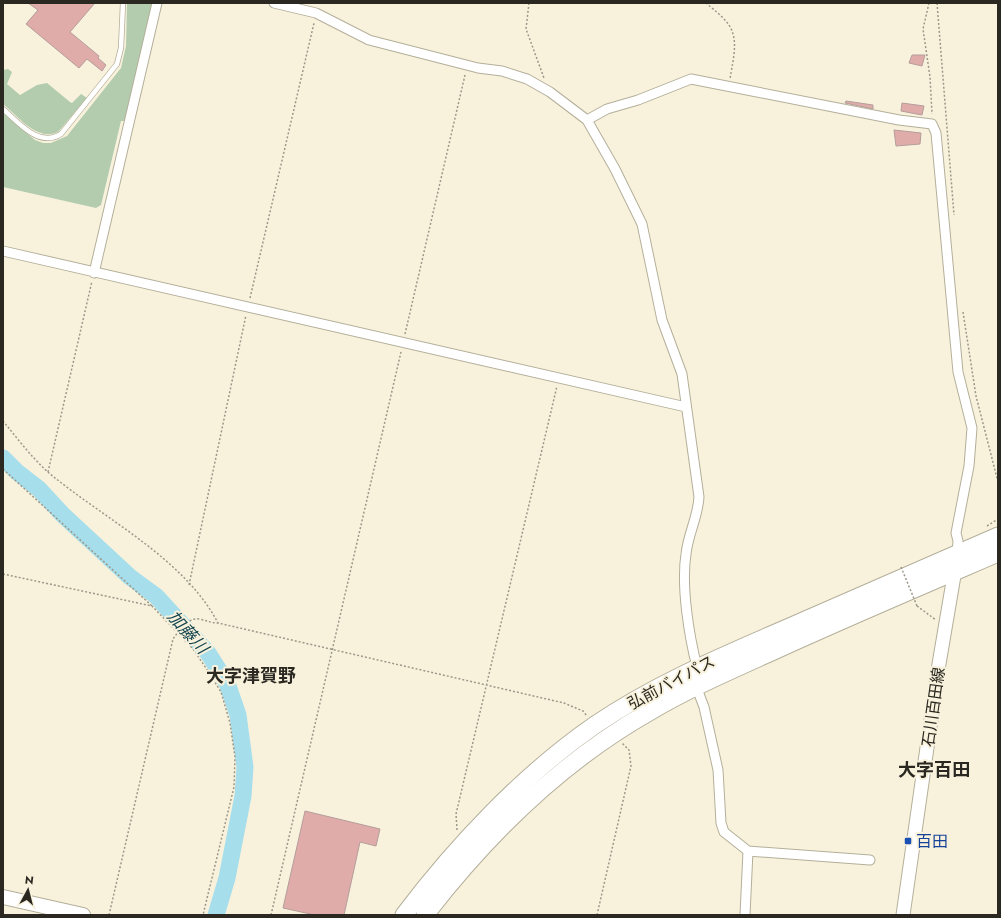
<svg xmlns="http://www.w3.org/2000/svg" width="1001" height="918" font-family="Jost,'Noto Sans JP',sans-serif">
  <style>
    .green { fill: #b4ccae }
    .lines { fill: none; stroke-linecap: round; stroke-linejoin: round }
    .river { stroke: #a6deeb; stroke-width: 17 }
    .building { fill: #dfaca9; stroke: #b59d9b }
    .lane-casing { stroke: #b4af9a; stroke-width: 6 }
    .street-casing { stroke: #b4af9a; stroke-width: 11 }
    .secondary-casing { stroke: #b4af9a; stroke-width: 15 }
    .primary-casing { stroke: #b4af9a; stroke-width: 16 }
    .highway-casing { stroke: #b4af9a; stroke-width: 19 }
    .path { stroke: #9c9889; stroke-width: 1.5; stroke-dasharray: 2 2; stroke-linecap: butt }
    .lane { stroke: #fff; stroke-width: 4.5 }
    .street { stroke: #fff; stroke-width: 9 }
    .secondary { stroke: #fff; stroke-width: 13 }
    .primary { stroke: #fff; stroke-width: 14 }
    .highway { stroke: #fff; stroke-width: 17 }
    .path-bridge { stroke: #9c9889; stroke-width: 1.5; stroke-dasharray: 2 2; stroke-linecap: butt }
    .transit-dot { fill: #1a4fb4; stroke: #f8f2dd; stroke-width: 1.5 }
    .labels { text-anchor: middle; stroke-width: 4; stroke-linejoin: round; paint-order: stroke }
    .street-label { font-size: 16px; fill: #2a2820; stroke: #f8f2dd }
    .transit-label { font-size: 16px; fill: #164399; stroke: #f8f2dd; text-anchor: start }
    .water-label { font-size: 17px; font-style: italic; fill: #154650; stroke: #f8f2dd }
    .quarter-label { font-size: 18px; font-weight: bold; fill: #2a2820; stroke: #f8f2dd }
  </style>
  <rect width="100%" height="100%" fill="#f8f2dd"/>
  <path class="green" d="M 127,3 L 152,3 L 125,121 L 121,121 L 101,205 L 96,208 L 3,187 L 3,113 L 35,140 L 43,143 L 51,143 L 67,136 L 121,68 L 126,46 Z
    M 8,69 L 12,72 L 7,84 L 20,95 L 37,85 L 47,83 L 70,102 L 72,103 L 81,94 L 87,98 L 58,132 C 37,142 18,116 3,104 L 3,70 Z"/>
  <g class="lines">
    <path class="river" d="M 3,458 L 17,472 L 39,489 L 63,515 L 130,577 L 156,596 L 208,653 L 227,683 L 238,715 L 245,767 L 243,796 L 227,878 L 216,915"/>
  </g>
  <path class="building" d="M 28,3 L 95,3 L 70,32 L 99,56 L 98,58 L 106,65 L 102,71 L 87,59 L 79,68 L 26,24 L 38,10 Z
    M 912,55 L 925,55 L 922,66 L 909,63 Z
    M 846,101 L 873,105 L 873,109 L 845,103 Z
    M 902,103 L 924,106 L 922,115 L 901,111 Z
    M 894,130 L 921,133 L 920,144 L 896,146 Z
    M 305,811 L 380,829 L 376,846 L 360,842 L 344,915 L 315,915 L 283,908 Z"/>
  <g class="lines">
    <g class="lane-casing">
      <path id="lane" d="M 3,109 C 19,123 39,148 61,134 L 117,64 L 121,48 L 123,3"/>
    </g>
    <g class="street-casing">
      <path id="street" d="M 274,3 L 316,13 L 369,40 L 478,68 L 502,71 L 527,79 L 550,92 L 587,120 L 615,169 L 642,224 L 662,320 L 682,374 L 699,497 C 698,517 688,534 686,554 C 681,586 689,636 697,667
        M 587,120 L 607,109 L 638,100 L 691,79 L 899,120 L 932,124 L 936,133 L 958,372 L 972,428 L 969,466 L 956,533 L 958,541 L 957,554
        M 3,251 L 686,407
        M 94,273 L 157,3
        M 696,686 L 704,707 L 718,770 L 721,823 L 724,832 L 748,851 L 870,860
        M 745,915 L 748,851"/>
    </g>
    <g class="secondary-casing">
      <path id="secondary" d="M 903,915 L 939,664 L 956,564"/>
    </g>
    <g class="primary-casing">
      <path id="primary" d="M 3,897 L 83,915"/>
    </g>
    <g class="highway-casing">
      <path id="highway" d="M 404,915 C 456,846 523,775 595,725 C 657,683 725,655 794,625 C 862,596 930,566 998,536
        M 425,915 C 486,836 561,762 649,712 C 686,690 727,672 767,654 C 843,619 921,586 998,553"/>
    </g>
    <path class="path" d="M 529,3 L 526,29 L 544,78
      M 706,3 C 715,11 730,21 733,34 C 737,47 732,65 730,79
      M 929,3 L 923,29 L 930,77 L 932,114
      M 937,3 L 954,215
      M 250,298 L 314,23
      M 963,312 L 976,396 L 998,482
      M 405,334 L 465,75
      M 3,421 C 17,438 32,458 49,473 C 104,519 184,558 218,623
      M 3,469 L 152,606
      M 48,472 L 92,281
      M 987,526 L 998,519
      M 3,574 L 152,606 L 193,649 L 208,671 L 221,692 L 230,723 L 235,757 L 234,787 L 203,915
      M 189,585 L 246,315
      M 917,606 L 936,620
      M 457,830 L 456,814 L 557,386
      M 109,915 L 173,639 C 179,631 188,617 199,619 C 206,620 210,623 218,623 L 564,703 L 583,711 L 587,716
      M 271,915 L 401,352
      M 597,915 L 631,766 L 629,750 L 622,743"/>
    <use href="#lane" class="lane"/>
    <use href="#street" class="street"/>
    <use href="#secondary" class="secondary"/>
    <use href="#primary" class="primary"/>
    <use href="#highway" class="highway"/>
    <path class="path-bridge" d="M 901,567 L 917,606"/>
  </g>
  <rect class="transit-dot" x="904" y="837" width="8" height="8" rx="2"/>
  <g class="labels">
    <g class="street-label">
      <text transform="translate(671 682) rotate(-28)" y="6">弘前バイパス</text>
      <text transform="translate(933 707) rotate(-82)" y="6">石川百田線</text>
    </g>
    <g class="transit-label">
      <text x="916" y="847">百田</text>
    </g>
    <g class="water-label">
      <text transform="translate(188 632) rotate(48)" y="6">加藤川</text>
    </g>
    <g class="quarter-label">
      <text x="251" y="682">大字津賀野</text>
      <text x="934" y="776">大字百田</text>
    </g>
  </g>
  <rect width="1001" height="918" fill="none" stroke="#2a2820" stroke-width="8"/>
  <g transform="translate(28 890) rotate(7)" stroke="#f8f2dd" stroke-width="3" paint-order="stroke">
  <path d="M0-3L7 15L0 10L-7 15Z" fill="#2a2820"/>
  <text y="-6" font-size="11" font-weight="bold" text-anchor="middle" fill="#2a2820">N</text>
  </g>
</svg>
